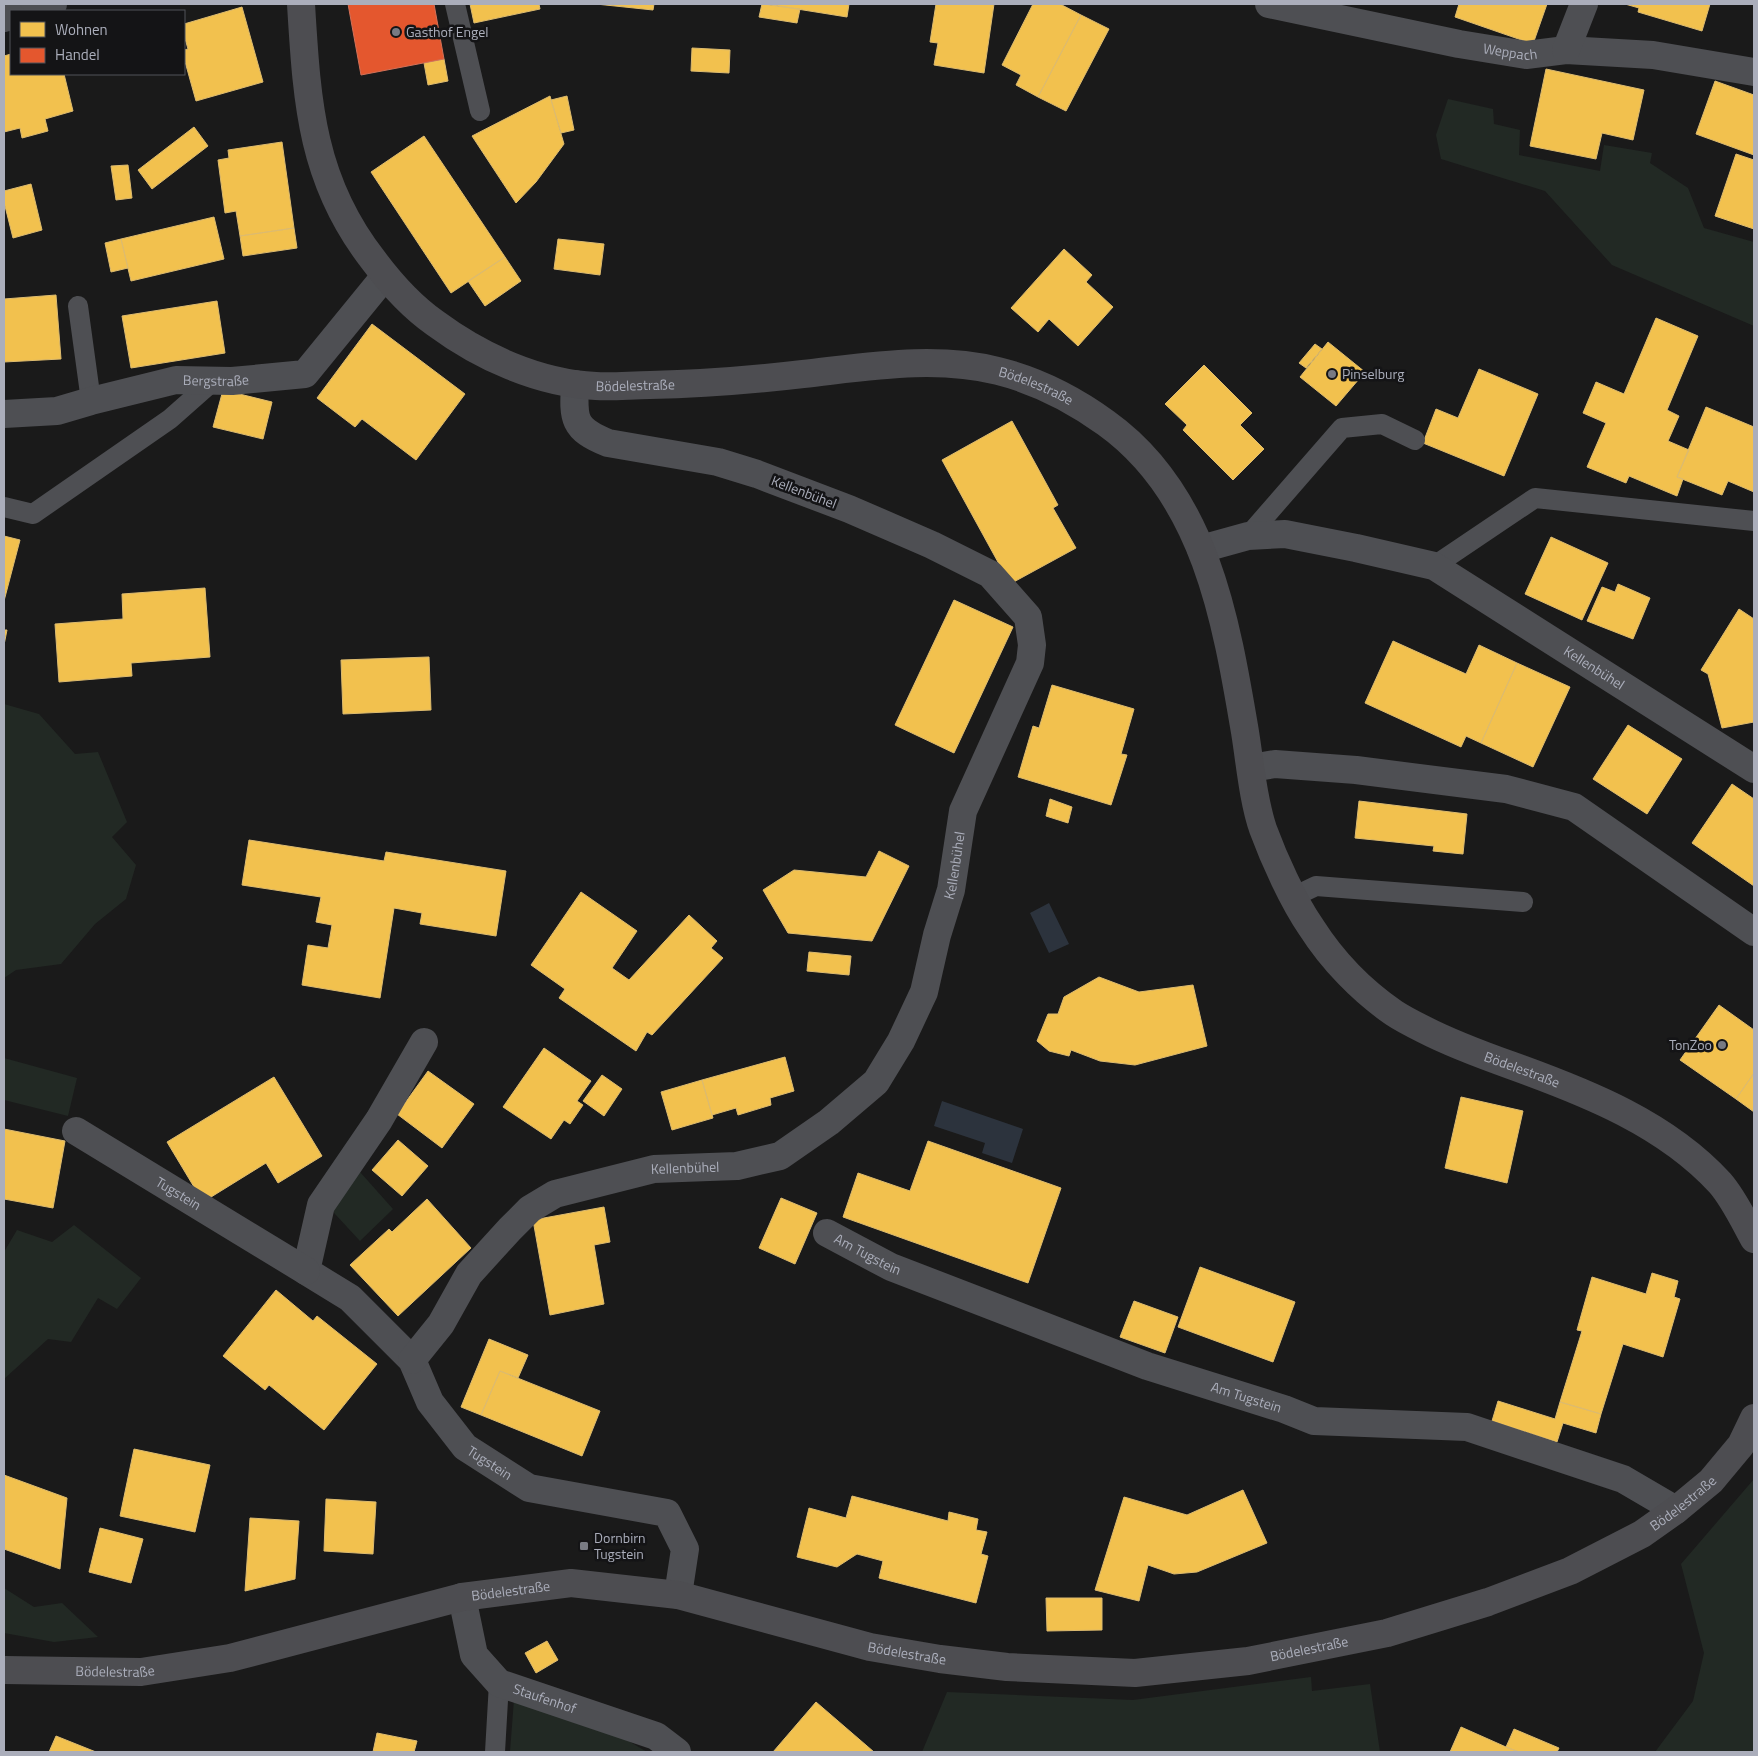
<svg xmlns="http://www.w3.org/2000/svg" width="1758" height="1756" font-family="'Titillium Web',sans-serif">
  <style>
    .green { fill: #222924 }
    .water { fill: #2c333d }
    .homes { fill: #f2c14e; stroke: #ddbb6f }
    .shops { fill: #e4572e; stroke: #d37158 }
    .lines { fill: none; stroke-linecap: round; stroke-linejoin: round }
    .service { stroke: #4e4f53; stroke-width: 20 }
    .minor { stroke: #4e4f53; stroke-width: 28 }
    .secondary { stroke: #4d4d51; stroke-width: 28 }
    .poi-dot { fill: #787a83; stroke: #141416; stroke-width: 2 }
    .labels { text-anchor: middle; stroke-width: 5; stroke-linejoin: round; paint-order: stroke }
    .poi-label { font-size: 14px; fill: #abaebb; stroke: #141416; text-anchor: start }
    .street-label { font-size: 14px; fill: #abaebb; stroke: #141416 }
  </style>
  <rect width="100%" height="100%" fill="#1a1a1a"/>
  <path class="green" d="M 1448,99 L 1493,109 L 1494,124 L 1520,130 L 1519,155 L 1600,171 L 1604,145 L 1652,153 L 1650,163 L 1688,188 L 1704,228 L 1754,242 L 1754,326 L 1612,265 L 1545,191 L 1441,159 L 1436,135 Z
    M 4,704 L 39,714 L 75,754 L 98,752 L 127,822 L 112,837 L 136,865 L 126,899 L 95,924 L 61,964 L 16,970 L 4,978 Z
    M 4,1058 L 77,1078 L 68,1116 L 4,1100 Z
    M 360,1172 L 393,1209 L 360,1241 L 335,1214 L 332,1209 Z
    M 74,1225 L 141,1278 L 117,1309 L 98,1298 L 71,1342 L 48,1339 L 4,1379 L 4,1252 L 17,1230 L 52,1242 Z
    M 1754,1479 L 1754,1752 L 1655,1752 L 1693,1701 L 1704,1653 L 1681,1564 Z
    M 4,1588 L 34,1607 L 62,1603 L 98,1637 L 54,1642 L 4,1633 Z
    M 1311,1677 L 1312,1691 L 1370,1684 L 1380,1752 L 922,1752 L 947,1692 L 1133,1700 Z
    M 514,1700 L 612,1731 L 647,1752 L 510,1752 Z"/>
  <path class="water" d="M 1049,903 L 1069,944 L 1049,953 L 1030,913 Z
    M 942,1101 L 1023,1129 L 1012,1163 L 982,1153 L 985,1143 L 934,1126 Z"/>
  <path class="homes" d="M 470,4 L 539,4 L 540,9 L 474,23 Z
    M 596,4 L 654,4 L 653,10 Z
    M 762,4 L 800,9 L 797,23 L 759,17 Z
    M 766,4 L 849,4 L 847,17 Z
    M 936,4 L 994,4 L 984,73 L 934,65 L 938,43 L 930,42 Z
    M 1033,4 L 1060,4 L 1081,15 L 1038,97 L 1016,85 L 1021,75 L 1002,65 Z
    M 1459,4 L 1547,4 L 1533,44 L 1455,17 Z
    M 1625,4 L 1710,4 L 1702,31 L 1638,12 L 1639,8 Z
    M 242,7 L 263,82 L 196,101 L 184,58 L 184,50 L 188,49 L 184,35 L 184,24 Z
    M 1081,15 L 1109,29 L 1066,111 L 1038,97 Z
    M 692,48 L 730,50 L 729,73 L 691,71 Z
    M 11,54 L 11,74 L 64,74 L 73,111 L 45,119 L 48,131 L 22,138 L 20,128 L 4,132 L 4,56 Z
    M 444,59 L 448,81 L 428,85 L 424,63 Z
    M 1546,69 L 1644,90 L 1633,140 L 1602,133 L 1596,159 L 1530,146 Z
    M 1715,81 L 1754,95 L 1754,155 L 1696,134 Z
    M 550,96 L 564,144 L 536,182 L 516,203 L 472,136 Z
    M 567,96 L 574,130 L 561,133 L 551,100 Z
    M 194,127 L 208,146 L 152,189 L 138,170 Z
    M 424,136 L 505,257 L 451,293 L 371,172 Z
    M 282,142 L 294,228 L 240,236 L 236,211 L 225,213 L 218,160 L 229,158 L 228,150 Z
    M 1736,154 L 1754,160 L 1754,229 L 1715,216 Z
    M 128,165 L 132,198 L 116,200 L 111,166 Z
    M 31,184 L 42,230 L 13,238 L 4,202 L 4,191 Z
    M 214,217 L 224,259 L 131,281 L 121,239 Z
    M 294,228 L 297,248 L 243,256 L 240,236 Z
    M 121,239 L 128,268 L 111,272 L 105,243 Z
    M 558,239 L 604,244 L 600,275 L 554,269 Z
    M 1064,249 L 1092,275 L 1086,282 L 1113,307 L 1078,346 L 1049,319 L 1038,332 L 1011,308 Z
    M 505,257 L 521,281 L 485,306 L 468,281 Z
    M 56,295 L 61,359 L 4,362 L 4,299 Z
    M 217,301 L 225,353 L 131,368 L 122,316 Z
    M 1656,318 L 1698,336 L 1667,410 L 1679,416 L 1668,441 L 1689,450 L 1677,477 L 1683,479 L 1677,496 L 1629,476 L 1626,483 L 1587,467 L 1606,423 L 1583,413 L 1596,382 L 1624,394 Z
    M 372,324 L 465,394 L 416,460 L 362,419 L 355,427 L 317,398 Z
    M 1328,342 L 1365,372 L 1336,406 L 1300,377 Z
    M 1315,344 L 1322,349 L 1306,368 L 1299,363 Z
    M 1204,365 L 1252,413 L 1240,425 L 1264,449 L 1233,480 L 1183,430 L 1187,425 L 1165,404 Z
    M 1479,369 L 1538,394 L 1504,476 L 1423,443 L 1436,409 L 1458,418 Z
    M 223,390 L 272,402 L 263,439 L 213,427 Z
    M 1706,407 L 1754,427 L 1754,492 L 1728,481 L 1722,495 L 1677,477 Z
    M 1012,421 L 1058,505 L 1053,508 L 1076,548 L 1010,584 L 942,460 Z
    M 4,536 L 20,540 L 4,601 Z
    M 1551,537 L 1608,563 L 1582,620 L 1525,594 Z
    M 1618,584 L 1650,598 L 1633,639 L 1587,621 L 1602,587 L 1615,592 Z
    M 205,588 L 210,657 L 131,663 L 132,676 L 59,682 L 55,624 L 123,619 L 122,594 Z
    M 954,600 L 1013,627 L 954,753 L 895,725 Z
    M 1739,609 L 1754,619 L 1754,722 L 1722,728 L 1708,674 L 1701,670 Z
    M 4,630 L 7,630 L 4,645 Z
    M 1393,641 L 1466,674 L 1479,645 L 1517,663 L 1481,743 L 1466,736 L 1461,747 L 1365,703 Z
    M 429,657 L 431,710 L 343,714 L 341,660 Z
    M 1517,663 L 1570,687 L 1533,767 L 1481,743 Z
    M 1052,685 L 1134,709 L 1121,754 L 1127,755 L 1111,805 L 1018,777 L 1033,726 L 1039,728 Z
    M 1628,725 L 1682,759 L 1647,814 L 1593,779 Z
    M 1732,784 L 1754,799 L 1754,886 L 1692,843 Z
    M 1050,799 L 1072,807 L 1068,823 L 1046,816 Z
    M 1359,801 L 1467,814 L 1463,854 L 1433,851 L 1434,846 L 1355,838 Z
    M 249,840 L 384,861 L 386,852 L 506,871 L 496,936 L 420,924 L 422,913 L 394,908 L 380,998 L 302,985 L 308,945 L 328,948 L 332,925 L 316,922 L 321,897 L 242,885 Z
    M 879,851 L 909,866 L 872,941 L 788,933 L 763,890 L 794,870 L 866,877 Z
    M 581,892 L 637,931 L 612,968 L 629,980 L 689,915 L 717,941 L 711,948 L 723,958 L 652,1035 L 647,1032 L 636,1051 L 559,998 L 565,989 L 531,965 Z
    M 809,952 L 851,956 L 849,975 L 807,971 Z
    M 1099,977 L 1139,992 L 1193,985 L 1207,1046 L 1135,1065 L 1100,1061 L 1071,1050 L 1069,1056 L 1049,1051 L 1037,1041 L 1048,1014 L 1058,1014 L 1064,997 Z
    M 1719,1005 L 1754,1030 L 1754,1073 L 1736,1099 L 1680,1060 Z
    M 544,1048 L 591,1081 L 577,1101 L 583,1105 L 570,1124 L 564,1120 L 551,1139 L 503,1107 Z
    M 785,1057 L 794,1091 L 770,1098 L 771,1105 L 738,1115 L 736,1108 L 712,1115 L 702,1080 Z
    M 428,1071 L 474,1104 L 442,1148 L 397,1114 Z
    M 1754,1073 L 1754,1112 L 1736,1099 Z
    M 602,1075 L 622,1089 L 604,1116 L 583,1101 Z
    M 274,1077 L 322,1156 L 278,1183 L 266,1163 L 203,1202 L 167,1142 Z
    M 702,1080 L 713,1118 L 672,1130 L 661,1092 Z
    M 1461,1097 L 1523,1111 L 1507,1183 L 1445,1168 Z
    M 4,1129 L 65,1141 L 53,1208 L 4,1199 Z
    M 398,1140 L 428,1166 L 402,1196 L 372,1170 Z
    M 928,1141 L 1061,1188 L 1028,1283 L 843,1217 L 858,1173 L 910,1191 Z
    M 781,1198 L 817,1213 L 795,1264 L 759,1248 Z
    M 427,1199 L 471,1248 L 398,1316 L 350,1265 L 389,1229 L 392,1232 Z
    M 604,1207 L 610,1242 L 594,1245 L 604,1304 L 550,1315 L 533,1220 Z
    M 1200,1267 L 1295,1302 L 1273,1362 L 1178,1327 Z
    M 1652,1273 L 1678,1281 L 1674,1297 L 1680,1299 L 1663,1357 L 1623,1344 L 1601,1414 L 1560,1402 L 1582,1331 L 1577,1330 L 1592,1277 L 1646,1294 Z
    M 276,1290 L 313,1321 L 317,1316 L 377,1364 L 324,1430 L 269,1385 L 265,1390 L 223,1356 Z
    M 1134,1301 L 1178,1317 L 1165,1353 L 1120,1337 Z
    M 489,1339 L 528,1355 L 518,1378 L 500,1371 L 481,1415 L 461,1407 Z
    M 500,1371 L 600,1411 L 582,1456 L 481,1415 Z
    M 1498,1401 L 1555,1419 L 1560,1402 L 1601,1414 L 1596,1433 L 1563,1423 L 1557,1442 L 1492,1421 Z
    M 134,1449 L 210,1465 L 195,1532 L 120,1516 Z
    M 4,1475 L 67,1498 L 60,1569 L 4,1549 Z
    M 1243,1490 L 1267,1543 L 1197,1572 L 1174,1574 L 1148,1565 L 1139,1601 L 1095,1590 L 1124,1497 L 1187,1515 Z
    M 852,1496 L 948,1521 L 949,1512 L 978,1519 L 976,1530 L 987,1532 L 981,1554 L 988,1556 L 976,1603 L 879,1578 L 883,1561 L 857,1554 L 837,1567 L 797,1557 L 809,1508 L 846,1518 Z
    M 326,1499 L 376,1502 L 373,1554 L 324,1551 Z
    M 250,1518 L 299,1521 L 295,1579 L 245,1591 Z
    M 100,1528 L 143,1539 L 131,1583 L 89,1572 Z
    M 1046,1598 L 1102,1598 L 1102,1630 L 1047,1631 Z
    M 547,1641 L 558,1660 L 536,1673 L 525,1653 Z
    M 816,1702 L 874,1752 L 773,1752 Z
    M 1461,1727 L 1506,1747 L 1519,1752 L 1450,1752 Z
    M 1514,1729 L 1559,1748 L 1557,1752 L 1519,1752 L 1506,1747 Z
    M 377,1733 L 417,1741 L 414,1752 L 373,1752 Z
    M 56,1736 L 96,1752 L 49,1752 Z"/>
  <path class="shops" d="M 348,4 L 434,4 L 444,59 L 361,75 Z"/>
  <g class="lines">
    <path class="service" d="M 455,4 L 480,111
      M 78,306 L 91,401
      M 4,507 L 33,514 L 170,419 L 213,381
      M 1248,536 L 1342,428 L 1382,424 L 1415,440
      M 1434,566 L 1535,498 L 1754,521
      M 1293,897 L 1316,886 L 1523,902
      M 495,1752 L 499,1683"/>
    <g class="minor">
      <path id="s1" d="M 1269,4 L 1459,44 L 1526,55 L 1566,50 L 1653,55 L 1754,72"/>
      <path d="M 27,11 L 53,4"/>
      <path d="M 4,18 L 11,16"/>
      <path d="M 1566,50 L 1584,4"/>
      <path id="s2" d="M 4,414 L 57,411 L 91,401 L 176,380 L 232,381 L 305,374 L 385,276"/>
      <path id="s3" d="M 1201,549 L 1248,536 L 1285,534 L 1356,548 L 1434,566 L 1754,769"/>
      <path d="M 1251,768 L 1275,764 L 1356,770 L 1506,789 L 1574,807 L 1754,932"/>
      <path id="s4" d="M 424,1042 L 379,1120 L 321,1205 L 306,1271 L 350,1298 L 412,1360 L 430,1402 L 465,1447 L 529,1488 L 667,1513 L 685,1549 L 678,1595"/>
      <path id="s5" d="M 76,1131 L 306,1271"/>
      <path id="s6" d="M 827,1233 L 891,1267 L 1147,1366 L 1284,1409 L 1314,1421 L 1467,1427 L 1623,1479 L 1676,1510"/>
      <path id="s7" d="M 412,1360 L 441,1324 L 469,1274 L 510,1229 L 530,1209 L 555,1194 L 654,1169 L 737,1166 L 780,1156 L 829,1122 L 876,1082 L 901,1041 L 924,992 L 937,935 L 951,890 L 963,811 L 1030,663 L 1032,645 L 1028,617 L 990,574 L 932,545 L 849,509 L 757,474 L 718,462 L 608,443 C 573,429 573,419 575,384"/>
      <path id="s8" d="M 462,1597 L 474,1655 L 499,1683 L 656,1736 L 677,1752"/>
    </g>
    <g class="secondary">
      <path id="s9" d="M 301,4 C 307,102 311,181 374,261 C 392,285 411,306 435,323 C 481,357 538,383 596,386 C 614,387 632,385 650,385 C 701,384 752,380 803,374 C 867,367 934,355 998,371 C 1038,381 1073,399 1106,423 C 1205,494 1226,619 1245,732 C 1250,763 1253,800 1263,829 C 1274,859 1293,901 1311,927 C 1332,960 1362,991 1394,1013 C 1403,1019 1413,1024 1423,1029 C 1452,1044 1482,1055 1513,1066 C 1588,1093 1666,1124 1720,1183 C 1734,1199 1744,1221 1754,1239"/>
      <path id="s10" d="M 4,1670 L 141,1672 L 230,1658 L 462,1597 L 571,1583 L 678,1595 L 870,1647 L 940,1659 L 1007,1667 L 1135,1673 L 1248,1661 L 1387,1633 L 1488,1602 L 1570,1571 L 1642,1534 L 1676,1510 L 1711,1481 L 1741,1445 L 1754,1418"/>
    </g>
  </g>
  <g class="poi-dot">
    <circle cx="396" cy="32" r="5"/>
    <circle cx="1332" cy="374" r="5"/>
    <circle cx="1722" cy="1045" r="5"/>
    <rect x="579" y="1541" width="10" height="10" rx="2.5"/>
  </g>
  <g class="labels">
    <g class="poi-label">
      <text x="406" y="37">Gasthof Engel</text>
      <text x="1342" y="379">Pinselburg</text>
      <text x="1712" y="1050" text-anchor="end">TonZoo</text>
      <text x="594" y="1543">Dornbirn<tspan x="594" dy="16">Tugstein</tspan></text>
    </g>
    <g class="street-label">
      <text dy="5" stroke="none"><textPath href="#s1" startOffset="246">Weppach</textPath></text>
      <text dy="5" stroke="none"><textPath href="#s2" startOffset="216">Bergstraße</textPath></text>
      <text dy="5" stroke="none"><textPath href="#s9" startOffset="574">Bödelestraße</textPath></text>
      <text dy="5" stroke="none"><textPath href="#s9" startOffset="979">Bödelestraße</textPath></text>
      <text transform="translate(804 492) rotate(21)" y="5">Kellenbühel</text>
      <text dy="5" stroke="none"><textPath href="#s3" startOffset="428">Kellenbühel</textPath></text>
      <text dy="5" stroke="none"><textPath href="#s7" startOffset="805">Kellenbühel</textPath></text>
      <text dy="5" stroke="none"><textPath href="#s9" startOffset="1876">Bödelestraße</textPath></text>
      <text dy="5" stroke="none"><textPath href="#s7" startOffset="355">Kellenbühel</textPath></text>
      <text dy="5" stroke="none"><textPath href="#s5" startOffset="120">Tugstein</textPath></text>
      <text dy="5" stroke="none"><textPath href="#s6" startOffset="46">Am Tugstein</textPath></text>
      <text dy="5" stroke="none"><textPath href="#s6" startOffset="451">Am Tugstein</textPath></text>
      <text dy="5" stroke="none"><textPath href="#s4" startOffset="532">Tugstein</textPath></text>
      <text dy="5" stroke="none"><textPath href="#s10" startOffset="1731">Bödelestraße</textPath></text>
      <text dy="5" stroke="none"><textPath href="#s10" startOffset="516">Bödelestraße</textPath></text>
      <text dy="5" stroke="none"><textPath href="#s10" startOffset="1326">Bödelestraße</textPath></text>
      <text dy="5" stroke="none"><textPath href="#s10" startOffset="921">Bödelestraße</textPath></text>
      <text dy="5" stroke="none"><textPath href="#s10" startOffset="111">Bödelestraße</textPath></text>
      <text dy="5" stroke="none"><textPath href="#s8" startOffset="145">Staufenhof</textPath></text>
    </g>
  </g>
  <rect width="1758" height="1756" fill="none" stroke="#abaebb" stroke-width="10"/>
  <rect x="10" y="10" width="175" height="65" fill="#141416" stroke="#505258"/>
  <rect x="20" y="22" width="25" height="15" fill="#f2c14e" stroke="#505258"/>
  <text x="55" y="35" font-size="15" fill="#abaebb">Wohnen</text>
  <rect x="20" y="48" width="25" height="15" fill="#e4572e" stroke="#505258"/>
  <text x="55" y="60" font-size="15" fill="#abaebb">Handel</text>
</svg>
